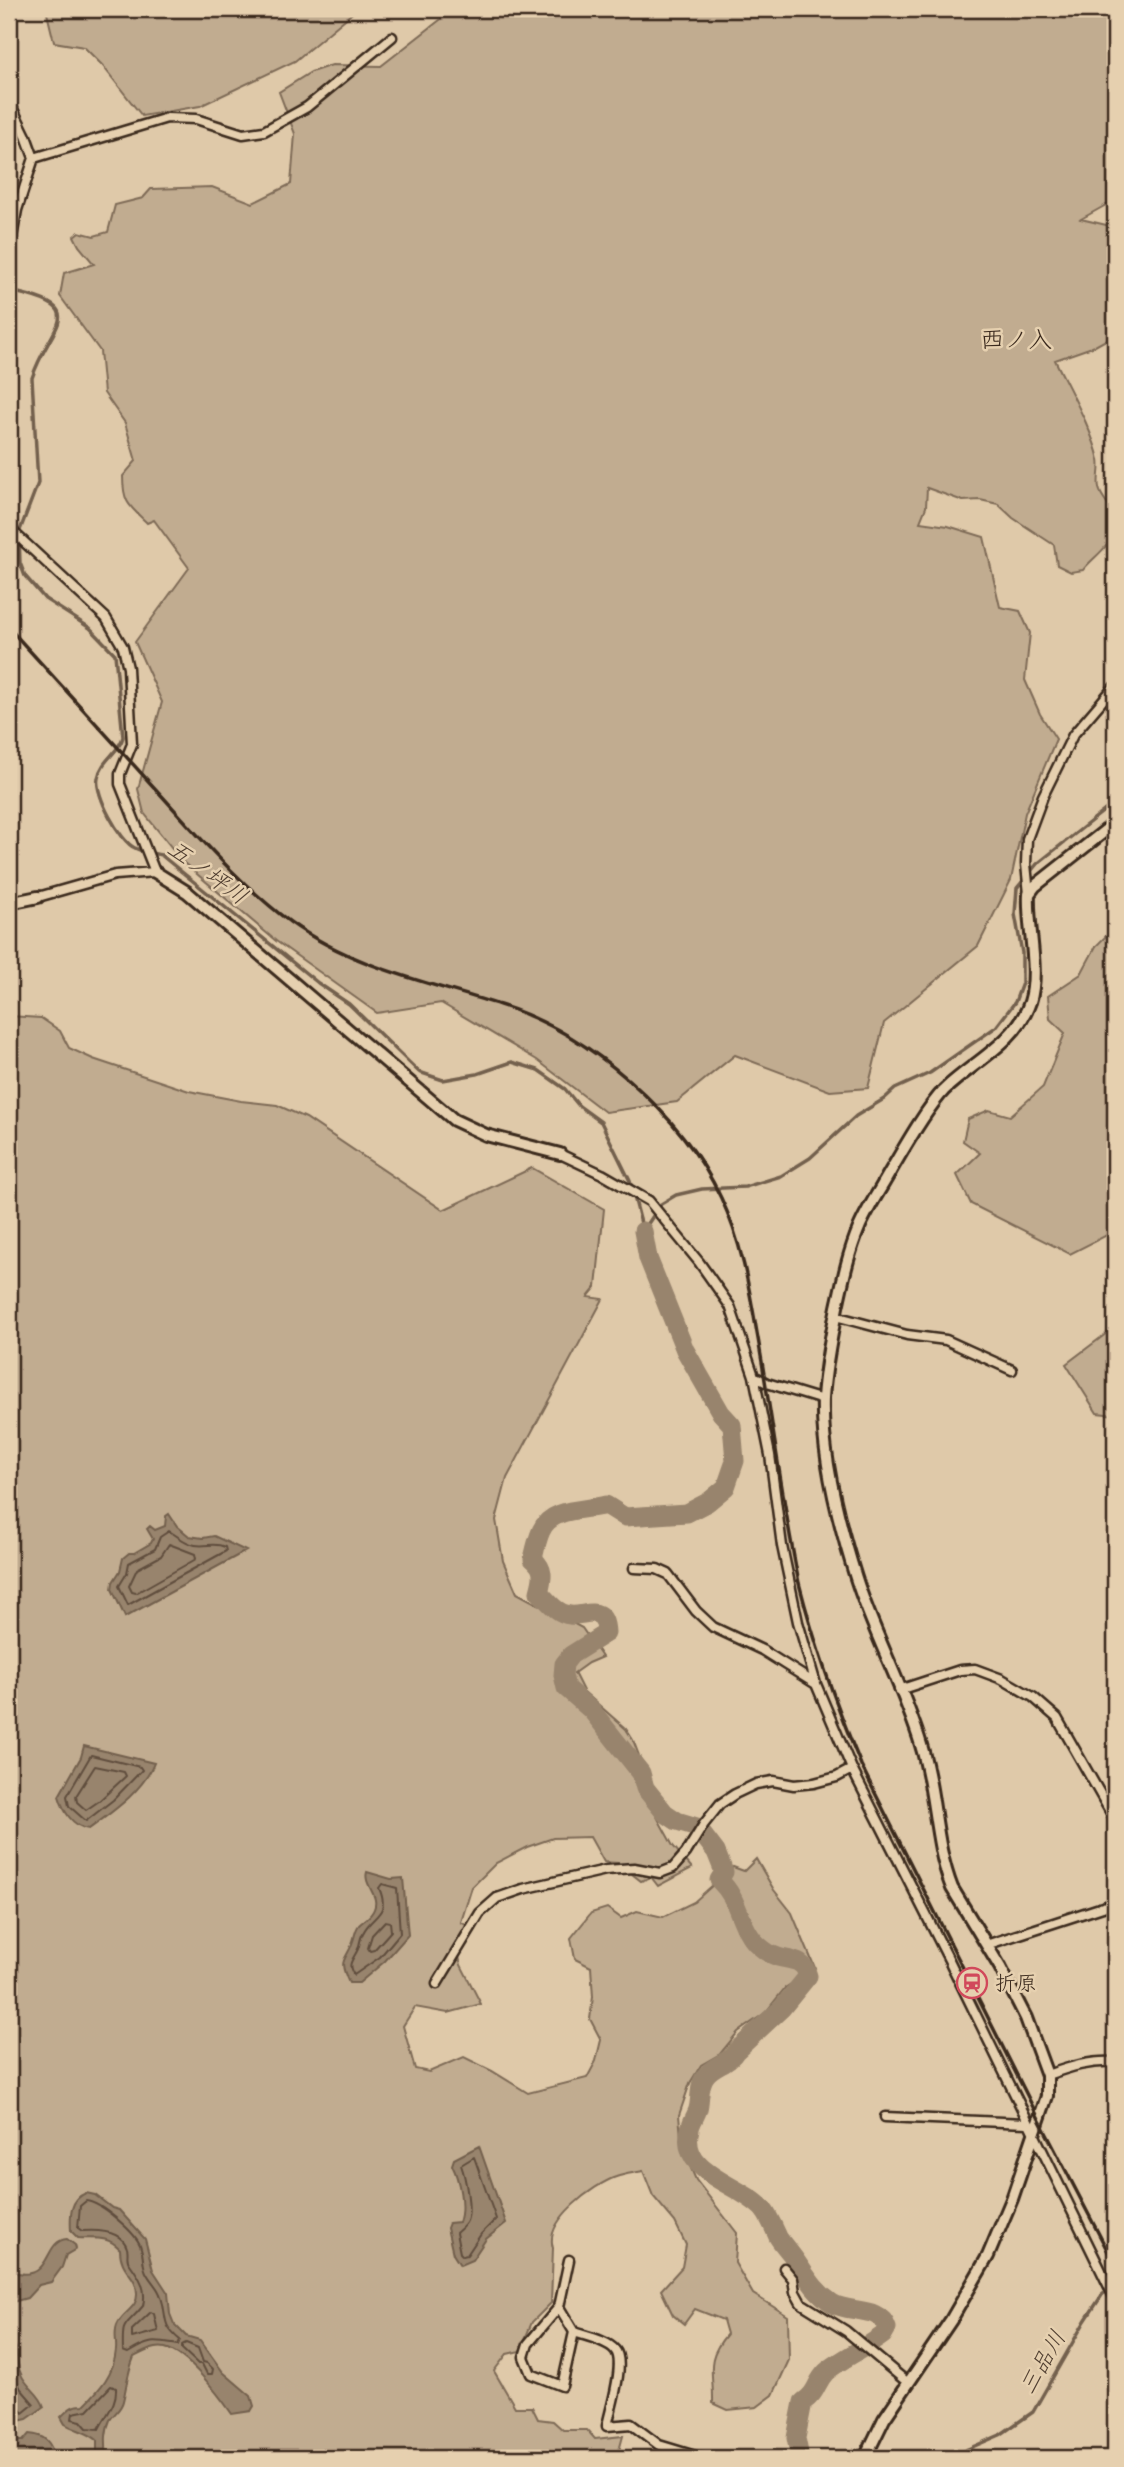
<svg xmlns="http://www.w3.org/2000/svg" width="1124" height="2467" font-family="'Architects Daughter','Klee One',sans-serif">
  <style>
    .green { fill: #c1ac90; stroke: #7e6b57; stroke-width: 2 }
    .water { fill: #98846d; stroke: #73604d; stroke-width: 2 }
    .lines { fill: none; stroke-linecap: round; stroke-linejoin: round }
    .shore { stroke: #604e3e; stroke-width: 2 }
    .stream { stroke: #73604d; stroke-width: 3.5 }
    .river { stroke: #98846d; stroke-width: 19 }
    .street-casing { stroke: #3b2a1e; stroke-width: 13 }
    .secondary-casing { stroke: #3b2a1e; stroke-width: 16 }
    .street { stroke: #e6d0af; stroke-width: 8 }
    .secondary { stroke: #e6d0af; stroke-width: 10 }
    .rail { stroke: #3b2a1e; stroke-width: 3.5 }
    .labels { text-anchor: middle; stroke-width: 5; stroke-linejoin: round; paint-order: stroke }
    .poi-label { font-size: 21px; fill: #3b2a1e; stroke: #e6d0af; text-anchor: start }
    .water-label { font-size: 23px; font-style: italic; fill: #524032; stroke: #e6d0af }
    .quarter-label { font-size: 24px; fill: #3b2a1e; stroke: #e6d0af }
  </style>
  <rect width="100%" height="100%" fill="#dfc9a9"/>
  <filter id="ink" filterUnits="userSpaceOnUse"><feTurbulence type="fractalNoise" baseFrequency=".0143" numOctaves="2"/><feDisplacementMap in="SourceGraphic" scale="14" xChannelSelector="R" yChannelSelector="G"/><feConvolveMatrix kernelMatrix="1 2 1 2 8 2 1 2 1" color-interpolation-filters="sRGB"/></filter>
  <g filter="url(#ink)">
    <path class="green" d="M 46,9 L 357,9 L 295,61 L 200,106 L 142,116 L 102,65 L 84,47 L 54,42 Z
      M 454,9 L 1115,9 L 1115,200 L 1081,219 L 1115,227 L 1115,335 L 1095,346 L 1055,360 C 1068,387 1093,431 1099,460 C 1101,469 1097,479 1099,488 C 1102,502 1116,506 1114,527 C 1113,546 1094,556 1083,570 L 1071,572 L 1057,565 L 1054,545 L 1013,518 L 998,504 L 980,500 L 963,501 L 927,488 L 926,507 L 920,522 L 948,526 L 984,537 L 1000,607 L 1020,611 L 1030,633 L 1025,680 L 1040,714 L 1056,739 L 1025,813 L 1011,880 L 978,946 L 884,1023 L 868,1088 L 830,1091 L 735,1055 L 677,1102 L 605,1112 L 537,1060 L 441,1003 L 377,1013 L 276,941 L 184,863 L 144,813 L 138,789 L 162,702 L 135,642 L 189,568 L 154,520 L 147,523 C 128,505 123,502 123,476 L 136,461 L 125,423 L 104,393 L 100,351 L 60,296 L 64,273 L 94,264 L 79,246 L 74,236 L 79,232 L 94,236 L 108,232 L 115,205 L 143,198 L 151,189 L 212,187 L 253,203 L 291,184 L 295,134 L 279,92 L 311,72 L 332,65 L 381,66 Z
      M 1115,927 L 1115,1231 L 1070,1254 L 971,1204 L 957,1175 L 980,1153 L 963,1141 L 968,1119 L 989,1110 L 1010,1116 L 1043,1087 L 1065,1033 L 1050,1019 L 1048,996 L 1081,974 L 1096,946 Z
      M 9,1016 L 41,1018 L 60,1031 L 69,1048 L 93,1059 L 189,1091 L 241,1101 L 277,1105 L 306,1118 L 443,1210 L 532,1168 L 604,1209 L 596,1287 L 588,1297 L 603,1299 L 507,1478 L 496,1520 L 503,1561 L 517,1593 L 582,1628 L 602,1657 L 588,1663 L 574,1673 L 583,1691 L 626,1729 L 633,1740 L 648,1779 L 656,1815 L 673,1846 L 692,1868 L 658,1886 L 651,1877 L 641,1881 L 618,1863 L 604,1862 L 590,1837 L 553,1838 L 527,1847 L 496,1863 L 472,1887 L 461,1922 L 469,1927 L 456,1945 L 461,1965 L 481,2004 L 448,2013 L 415,2007 L 403,2026 L 415,2069 L 429,2072 L 464,2057 L 492,2071 L 528,2093 L 587,2078 L 596,2061 L 601,2040 L 590,2019 L 593,1997 L 591,1967 L 575,1959 L 571,1938 L 591,1913 L 607,1908 L 621,1918 L 637,1911 L 663,1917 L 694,1902 L 733,1867 L 744,1871 L 756,1859 L 774,1890 L 792,1913 L 815,1968 L 785,1988 L 765,2013 L 738,2032 L 720,2054 L 701,2065 L 690,2083 L 679,2115 L 682,2148 L 696,2180 L 737,2233 L 735,2263 L 753,2294 L 788,2316 L 789,2360 L 773,2395 L 757,2407 L 728,2410 L 713,2403 C 714,2372 704,2361 727,2334 L 723,2320 L 695,2309 L 684,2324 L 673,2315 L 661,2290 L 682,2267 L 686,2245 L 675,2222 L 653,2196 L 643,2171 C 634,2173 624,2174 616,2177 C 593,2185 544,2221 553,2248 L 551,2303 L 532,2322 L 520,2351 L 507,2354 L 494,2371 L 515,2407 L 532,2407 L 538,2419 L 553,2421 L 563,2430 L 587,2430 L 595,2439 L 623,2436 L 617,2458 L 9,2458 Z
      M 1115,1327 L 1115,1415 L 1097,1413 L 1066,1364 Z"/>
    <path class="water" d="M 169,1514 L 177,1526 L 189,1536 L 203,1538 L 214,1536 L 246,1551 L 125,1617 L 112,1589 L 113,1582 L 120,1571 L 123,1558 L 129,1553 L 134,1553 L 151,1543 L 153,1539 L 147,1529 L 150,1526 L 155,1530 L 165,1526 L 166,1516 Z
      M 84,1746 L 154,1763 C 144,1790 112,1812 89,1829 C 72,1827 63,1810 59,1796 L 81,1757 Z
      M 367,1872 L 391,1879 L 403,1878 L 408,1935 L 385,1961 L 359,1983 L 349,1983 C 337,1957 346,1963 353,1941 C 355,1936 355,1930 359,1925 C 364,1920 371,1917 374,1909 C 380,1895 363,1885 367,1872 Z
      M 479,2146 L 506,2223 L 486,2239 L 472,2260 L 460,2265 L 453,2254 L 447,2228 L 449,2223 L 459,2222 C 465,2207 459,2179 452,2165 L 454,2159 Z
      M 86,2193 L 95,2195 L 112,2208 L 119,2210 L 145,2239 L 153,2270 L 168,2293 L 170,2314 L 174,2324 L 186,2336 L 200,2340 L 223,2372 L 251,2396 L 254,2406 L 251,2411 L 232,2414 C 219,2395 188,2354 165,2348 C 154,2346 144,2352 134,2357 C 127,2374 127,2385 123,2401 C 121,2410 114,2413 110,2420 C 104,2433 106,2445 107,2458 L 97,2458 L 97,2440 C 88,2432 75,2430 65,2424 L 61,2417 C 69,2409 71,2405 84,2405 C 100,2389 114,2374 116,2350 C 117,2340 113,2332 118,2323 C 124,2311 138,2308 137,2293 C 137,2274 120,2272 120,2249 C 107,2235 95,2239 78,2238 L 71,2231 C 70,2216 70,2199 86,2193 Z
      M 67,2239 L 75,2245 L 76,2249 L 66,2255 L 62,2267 L 51,2282 L 39,2285 L 27,2298 L 9,2303 L 9,2271 C 55,2285 41,2241 67,2239 Z
      M 9,2337 C 21,2348 14,2361 21,2374 C 26,2387 41,2394 44,2407 L 27,2419 L 18,2421 L 9,2399 Z
      M 29,2434 C 45,2435 51,2442 55,2458 L 9,2458 L 9,2441 L 23,2441 Z"/>
    <g class="lines">
      <path class="shore" d="M 169,1531 C 178,1536 184,1543 195,1545 C 207,1547 214,1542 225,1547 L 226,1551 L 128,1605 L 119,1586 L 127,1573 L 129,1563 L 155,1549 L 160,1537 Z
        M 169,1544 L 195,1554 L 196,1559 L 136,1593 L 132,1592 L 129,1586 L 137,1569 L 161,1556 Z
        M 91,1755 L 140,1767 L 142,1770 L 113,1800 L 86,1821 L 69,1806 L 67,1796 Z
        M 95,1766 L 124,1772 L 126,1776 L 99,1801 L 86,1810 L 77,1802 L 76,1796 Z
        M 382,1884 L 397,1888 L 400,1933 L 380,1957 L 354,1975 C 346,1964 353,1960 358,1949 C 360,1944 360,1938 363,1933 C 372,1914 391,1916 379,1888 Z
        M 385,1921 L 390,1922 L 391,1931 L 374,1950 L 370,1951 L 368,1948 L 372,1935 Z
        M 474,2157 L 496,2219 L 481,2234 L 467,2255 L 463,2256 L 460,2253 L 456,2233 C 460,2229 465,2226 467,2221 C 472,2209 465,2176 461,2165 Z
        M 86,2201 C 100,2202 138,2234 141,2248 C 144,2257 142,2266 147,2274 C 152,2283 159,2288 161,2297 C 168,2317 160,2324 180,2340 L 178,2345 C 155,2341 150,2339 128,2353 L 123,2351 C 122,2319 124,2329 143,2306 C 147,2288 140,2278 130,2264 C 125,2259 129,2254 127,2248 C 122,2230 96,2230 82,2231 L 78,2228 L 80,2206 Z
        M 151,2312 L 154,2314 L 158,2331 L 132,2338 L 132,2330 Z
        M 186,2343 L 198,2348 L 203,2362 L 207,2363 L 213,2369 L 212,2374 L 207,2374 L 202,2364 L 198,2364 L 182,2349 L 182,2345 Z
        M 9,2347 L 15,2378 L 21,2389 L 34,2404 L 23,2413 L 16,2405 L 9,2404
        M 111,2386 L 116,2388 C 117,2405 106,2414 99,2429 L 87,2428 L 81,2421 L 72,2419 L 73,2413 L 88,2410 Z"/>
      <path class="stream" d="M 9,291 C 94,308 50,323 32,378 L 38,483 L 19,533 L 20,563 L 25,576 L 45,599 L 90,628 L 115,654 L 123,737 C 119,753 101,760 98,778 C 94,793 120,842 135,848 C 142,852 153,853 161,855 L 318,983 L 349,1004 L 419,1072 L 443,1080 L 477,1074 L 512,1062 L 538,1070 L 565,1089 L 579,1106 L 601,1122 L 630,1181 L 643,1231
        M 643,1231 L 661,1204 L 676,1195 L 702,1189 L 745,1187 L 781,1176 L 810,1158 L 856,1116 L 884,1099 L 895,1089 L 930,1073 L 996,1027 L 1015,1002 L 1022,983 L 1022,953 L 1015,914 L 1017,888 L 1037,864 L 1115,802
        M 947,2458 L 1000,2435 L 1033,2412 L 1085,2321 L 1102,2295 L 1115,2284"/>
      <path class="river" d="M 643,1231 L 648,1258 L 685,1350 L 721,1413 L 732,1425 L 735,1461 L 726,1487 L 708,1502 L 687,1513 L 625,1517 L 606,1505 C 585,1511 551,1507 541,1531 C 537,1540 535,1550 533,1559 C 545,1569 543,1578 539,1592 C 548,1601 557,1614 570,1615 C 585,1617 605,1602 606,1633 L 571,1655 L 564,1664 L 563,1675 L 566,1688 L 592,1711 L 641,1773 L 645,1788 L 665,1813 L 677,1821 L 697,1827 L 716,1852 L 724,1872 L 719,1880 C 740,1900 738,1923 755,1942 C 759,1946 767,1953 773,1955 C 787,1962 803,1956 808,1976 L 782,2008 L 736,2051 C 729,2063 716,2064 707,2074 C 698,2083 701,2098 698,2109 C 696,2116 691,2122 690,2129 C 678,2174 739,2183 763,2209 C 769,2216 774,2228 778,2237 C 783,2245 789,2251 794,2258 C 806,2275 814,2291 832,2303 C 849,2314 880,2305 887,2328 L 883,2335 C 866,2348 841,2359 826,2372 C 815,2383 818,2392 803,2402 L 796,2438 L 800,2458"/>
      <g class="street-casing">
        <path id="street" d="M 9,101 L 26,136 L 34,158 L 17,210 L 9,254
          M 34,158 L 167,118 L 196,119 L 243,134 L 264,131 L 307,107 L 392,37
          M 9,528 L 106,618 L 123,647 L 128,668 L 132,744 L 120,774 L 120,784 L 155,872 L 115,875 L 38,897
          M 1029,894 L 1026,864 L 1027,839 L 1043,796 L 1073,735 L 1115,686
          M 560,1154 L 602,1174 L 649,1201 L 699,1262 L 730,1306 L 754,1376 L 770,1455 L 782,1546 L 798,1622 L 816,1684 L 852,1769 L 949,1960 L 1115,2299
          M 835,1316 L 907,1335 L 946,1340 L 1012,1370
          M 754,1376 L 767,1383 L 823,1400
          M 634,1568 L 657,1569 L 668,1574 L 696,1611 L 713,1627 L 762,1650 L 816,1684
          M 899,1690 L 960,1670 L 975,1669 L 1002,1679 L 1033,1697 L 1057,1718 L 1115,1820
          M 986,1945 L 1115,1903
          M 437,1984 L 480,1913 L 497,1898 L 523,1889 L 606,1870 L 634,1868 L 660,1873 L 673,1868 L 686,1853 L 704,1824 L 720,1804 L 735,1794 L 756,1784 L 773,1781 L 794,1785 L 814,1783 L 837,1777 L 852,1769
          M 1047,2075 C 1070,2067 1091,2060 1115,2062
          M 885,2117 L 1027,2123
          M 569,2260 L 559,2307 L 574,2332
          M 784,2268 L 793,2279 L 795,2292 L 801,2303 L 846,2331 L 907,2382
          M 559,2307 L 528,2344 L 524,2357 L 531,2374 L 562,2386 L 574,2332 C 585,2336 607,2340 615,2350 C 626,2362 610,2410 607,2426 L 631,2424 L 659,2445 L 702,2458"/>
      </g>
      <g class="secondary-casing">
        <path id="secondary" d="M 155,872 L 187,892 L 454,1120 L 486,1135 L 560,1154
          M 9,903 L 38,897
          M 865,2458 L 884,2419 L 951,2320 L 988,2256 L 1012,2199 L 1047,2096 L 1047,2075 L 1026,2018 L 1000,1967 L 952,1888 C 934,1842 936,1792 921,1745 C 904,1688 874,1635 856,1578 C 839,1524 821,1455 823,1398 C 825,1367 831,1337 837,1307 C 843,1280 848,1254 859,1228 C 867,1209 880,1190 890,1172 C 904,1148 926,1109 944,1090 C 973,1062 1017,1042 1030,1002 C 1040,970 1027,927 1029,894 L 1035,886 L 1115,823"/>
      </g>
      <use href="#street" class="street"/>
      <use href="#secondary" class="secondary"/>
      <path class="rail" d="M 9,628 C 60,684 111,740 162,796 C 202,840 242,886 290,922 C 352,967 428,982 500,1005 C 588,1032 682,1114 721,1198 C 741,1240 749,1286 757,1333 C 772,1416 782,1500 799,1583 C 815,1646 836,1705 861,1765 L 1039,2119 L 1115,2265"/>
    </g>
  </g>
  <defs>
    <g id="station-ring" transform="scale(1.575)"><circle r="9.5" fill="#e6d0af" stroke="#d1495b" stroke-width="1.5"/><path d="M-3-6H3Q5-6 5-4V2Q5 4 3 4L4.5 6H3L1.5 4h-3L-3 6H-4.5L-3 4Q-5 4-5 2V-4Q-5-6-3-6ZM-3.5-4v3h7v-3ZM-3.5 1v1.5H-2V1ZM2 1v1.5H3.5V1Z" fill="#d1495b"/></g>
  </defs>
  <g fill-rule="evenodd">
    <use href="#station-ring" x="972" y="1983"/>
  </g>
  <g class="labels">
    <g class="poi-label">
      <text x="995" y="1990">折原</text>
    </g>
    <g class="water-label">
      <text transform="translate(208 872) rotate(36)" y="8">五ノ坪川</text>
      <text transform="translate(1042 2362) rotate(-60)" y="8">三品川</text>
    </g>
    <g class="quarter-label">
      <text x="1016" y="347">西ノ入</text>
    </g>
  </g>
  <rect width="1124" height="2467" fill="none" stroke="#e6d0af" stroke-width="35"/>
  <rect x="18" y="18" width="1089" height="2432" fill="none" stroke="#3b2a1e" stroke-width="2.5" filter="url(#ink)"/>
</svg>
